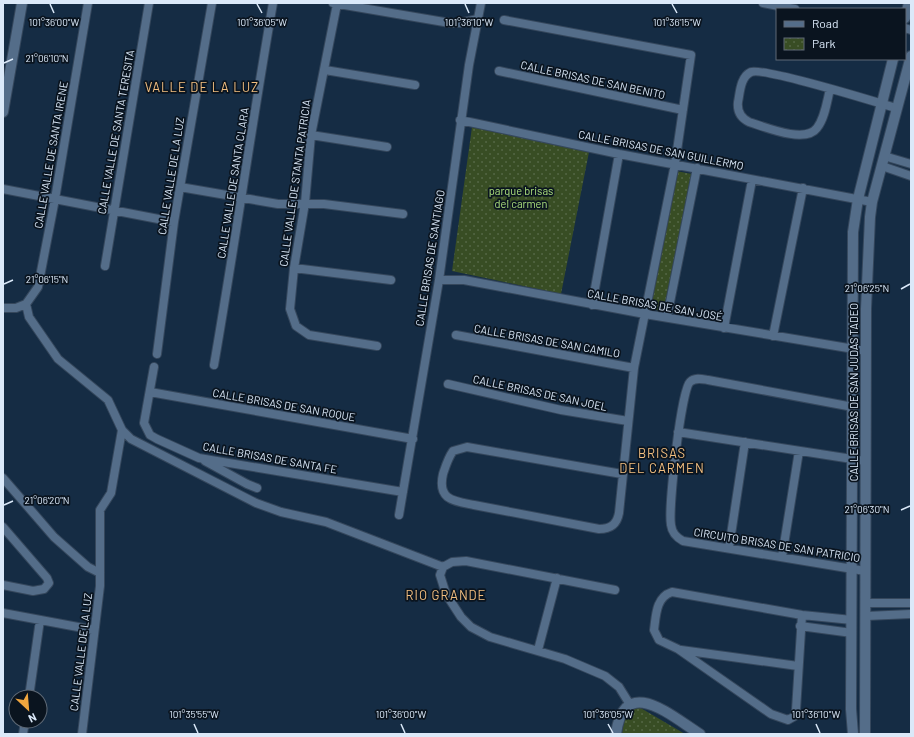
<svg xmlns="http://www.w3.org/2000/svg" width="914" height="737" font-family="Barlow,sans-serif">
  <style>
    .park { fill: url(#park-dots) }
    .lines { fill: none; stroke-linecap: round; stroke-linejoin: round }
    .minor-casing { stroke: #35475c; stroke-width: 10 }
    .tertiary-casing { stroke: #35475c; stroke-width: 12 }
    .minor { stroke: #546d89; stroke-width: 8 }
    .tertiary { stroke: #546d89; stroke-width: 10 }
    .ticks { fill: none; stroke: #dbe9f9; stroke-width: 1.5 }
    .labels { text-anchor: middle; stroke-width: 3.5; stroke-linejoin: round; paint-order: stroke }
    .street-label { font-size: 11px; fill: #dbe9f9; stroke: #0a141f }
    .park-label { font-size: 11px; fill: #ade17d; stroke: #0a141f }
    .quarter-label { font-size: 13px; letter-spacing: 1px; fill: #f3bf80; stroke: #0a141f }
    .ticks-label { font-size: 10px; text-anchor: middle; fill: #dbe9f9; stroke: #0a141f; stroke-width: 3.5; stroke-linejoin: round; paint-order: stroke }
  </style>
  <defs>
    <pattern id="park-dots" width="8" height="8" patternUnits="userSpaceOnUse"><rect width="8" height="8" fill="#384d24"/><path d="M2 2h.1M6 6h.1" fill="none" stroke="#546745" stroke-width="1.8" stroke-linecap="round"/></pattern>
  </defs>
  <rect width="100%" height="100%" fill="#152c44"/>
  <path class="park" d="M 472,127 L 589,152 L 561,294 L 452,271 Z
    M 676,171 L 692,174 L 667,312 L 650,309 Z
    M 639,707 L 685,734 L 622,734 L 624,720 L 630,709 Z"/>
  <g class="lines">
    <g class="minor-casing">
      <path id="minor" d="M 333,3 L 450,23 L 459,23 L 478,19
        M 763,3 L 795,9
        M 337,4 L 311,135 L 305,203 L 294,268 L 290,309 L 296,326 L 309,335 L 377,346
        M 504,20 L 691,55 L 675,164 L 634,368 L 619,513 C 617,524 611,529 599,529 L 474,505 C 454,501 437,500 443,474 C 446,465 448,458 453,451 L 467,447 L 622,474
        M 905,28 L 911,30
        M 325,70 L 415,85
        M 499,71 L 683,110
        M 830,89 C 827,101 825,118 817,128 C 805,144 765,127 749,122 C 741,118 737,111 738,102 C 740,93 740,77 751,72 C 763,67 876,102 896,108
        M 460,120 L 619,154 L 872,202
        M 311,135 L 387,147
        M 884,156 L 911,164
        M 882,166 L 911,176
        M 180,187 L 278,204 L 324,204 L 403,214
        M 3,189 L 174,222
        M 105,266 L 149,3
        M 294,268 L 391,280
        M 439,280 L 464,280 L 645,314 L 866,351
        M 26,304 L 29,317 L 58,359 L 108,400 L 122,430 L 131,439 L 256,503 L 281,512 L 326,522 L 443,567
        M 592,305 L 619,154
        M 3,308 L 16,308 L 26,304 L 38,287 L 55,199 L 88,3
        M 667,317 L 697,168
        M 724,328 L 752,180
        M 456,335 L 634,368
        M 773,336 L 803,188
        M 157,354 L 174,222 L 212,3
        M 214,365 C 235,244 252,123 273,3
        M 154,367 L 144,423 L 150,435 L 157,439 L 199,458 L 403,492
        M 448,384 L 561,410 L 628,421
        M 150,392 L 413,439
        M 853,407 L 708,380 C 702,379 695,377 690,382 C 681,390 668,509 671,525 C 672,533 676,537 683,541 L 865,571
        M 678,432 L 865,461
        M 205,461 L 247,484 L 257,488
        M 3,478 L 54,537 L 88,567 L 100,573
        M 399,515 L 439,280 L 469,65 L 481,3
        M 3,527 L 47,578 L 49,583 L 44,589 L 33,591 L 3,585
        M 729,548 L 745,442
        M 782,557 L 799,451
        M 615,590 L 466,561 L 452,562 L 443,567 L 440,575 L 446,594 L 461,617 L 471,627 L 490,637 L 565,659 L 605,676 L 619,687 L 629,703
        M 865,603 L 911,603
        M 3,613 L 94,630
        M 802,615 L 796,710 L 795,716 L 788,720 L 771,714 L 678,649 L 659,640 L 654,630 C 656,615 656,597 672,592 L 802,615 L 852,620
        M 866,616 L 911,614
        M 800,626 L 852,633
        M 538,650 L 557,578
        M 681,650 L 798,666
        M 29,697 L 40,620
        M 23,734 L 25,721
        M 82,734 L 100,586 L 100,510 L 111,493 L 122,430"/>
    </g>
    <g class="tertiary-casing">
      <path id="tertiary" d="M 905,18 L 909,3
        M 3,112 L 22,3
        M 616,734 C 624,673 671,716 700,734
        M 853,734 L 851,709 L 853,232 L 858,199 L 893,59
        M 865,734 L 866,309 L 870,217 L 872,202 L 911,56"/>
    </g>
    <use href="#minor" class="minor"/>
    <use href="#tertiary" class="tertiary"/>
  </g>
  <path class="ticks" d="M 50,4 L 54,13M 257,4 L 262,13M 465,4 L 469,13M 672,4 L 677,13M 4,63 L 13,59M 4,284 L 13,280M 901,289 L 910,284M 4,505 L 13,501M 901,510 L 910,506M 194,724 L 198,733M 401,724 L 405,733M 608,724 L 613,733M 816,724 L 820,733"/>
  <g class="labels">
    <g class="street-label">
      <text transform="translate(593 80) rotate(12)" y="4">CALLE BRISAS DE SAN BENITO</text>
      <text transform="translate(116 132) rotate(-80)" y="4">CALLE VALLE DE SANTA TERESITA</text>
      <text transform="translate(661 150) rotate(11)" y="4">CALLE BRISAS DE SAN GUILLERMO</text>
      <text transform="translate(51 155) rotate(-80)" y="4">CALLE VALLE DE SANTA IRENE</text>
      <text transform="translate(171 176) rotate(-81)" y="4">CALLE VALLE DE LA LUZ</text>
      <text transform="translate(233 183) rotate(-81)" y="4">CALLE VALLE DE SANTA CLARA</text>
      <text transform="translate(295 183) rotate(-82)" y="4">CALLE VALLE DE STANTA PATRICIA</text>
      <text transform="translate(430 258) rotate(-81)" y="4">CALLE BRISAS DE SANTIAGO</text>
      <text transform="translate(655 305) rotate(10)" y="4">CALLE BRISAS DE SAN JOSÉ</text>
      <text transform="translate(547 341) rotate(10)" y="4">CALLE BRISAS DE SAN CAMILO</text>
      <text transform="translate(854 392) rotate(-90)" y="4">CALLE BRISAS DE SAN JUDAS TADEO</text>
      <text transform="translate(540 393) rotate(12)" y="4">CALLE BRISAS DE SAN JOEL</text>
      <text transform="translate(284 405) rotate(10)" y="4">CALLE BRISAS DE SAN ROQUE</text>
      <text transform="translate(270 458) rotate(10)" y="4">CALLE BRISAS DE SANTA FE</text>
      <text transform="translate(777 545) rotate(9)" y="4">CIRCUITO BRISAS DE SAN PATRICIO</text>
      <text transform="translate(81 652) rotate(-83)" y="4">CALLE VALLE DE LA LUZ</text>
    </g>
    <g class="park-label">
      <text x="521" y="195">parque brisas<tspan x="521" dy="13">del carmen</tspan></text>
    </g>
    <g class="quarter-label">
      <text x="202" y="92">VALLE DE LA LUZ</text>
      <text x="662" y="458">BRISAS<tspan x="662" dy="15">DEL CARMEN</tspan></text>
      <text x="446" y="600">RIO GRANDE</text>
    </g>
  </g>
  <g class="ticks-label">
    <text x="54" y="26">101°36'00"W</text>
    <text x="262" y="26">101°36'05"W</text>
    <text x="469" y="26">101°36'10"W</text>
    <text x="677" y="26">101°36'15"W</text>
    <text x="47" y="62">21°06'10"N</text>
    <text x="47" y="283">21°06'15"N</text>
    <text x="867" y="292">21°06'25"N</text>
    <text x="47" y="504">21°06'20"N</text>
    <text x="867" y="513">21°06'30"N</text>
    <text x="194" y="718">101°35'55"W</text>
    <text x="401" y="718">101°36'00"W</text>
    <text x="608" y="718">101°36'05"W</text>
    <text x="816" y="718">101°36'10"W</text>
  </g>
  <rect width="914" height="737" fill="none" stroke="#dbe9f9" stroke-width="8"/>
  <rect x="776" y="8" width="130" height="52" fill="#0a141f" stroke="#5e6976"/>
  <rect x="784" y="21" width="20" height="6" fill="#546d89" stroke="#5e6976"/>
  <text x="812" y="28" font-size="12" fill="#dbe9f9">Road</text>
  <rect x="784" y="38" width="20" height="12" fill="url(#park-dots)" stroke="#5e6976"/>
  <text x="812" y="48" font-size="12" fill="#dbe9f9">Park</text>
  <g transform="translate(28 709) rotate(154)"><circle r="19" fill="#0a141f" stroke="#5e6976"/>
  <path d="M0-3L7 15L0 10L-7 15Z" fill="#f0a63f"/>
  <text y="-6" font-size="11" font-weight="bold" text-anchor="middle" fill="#dbe9f9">N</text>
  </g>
</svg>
